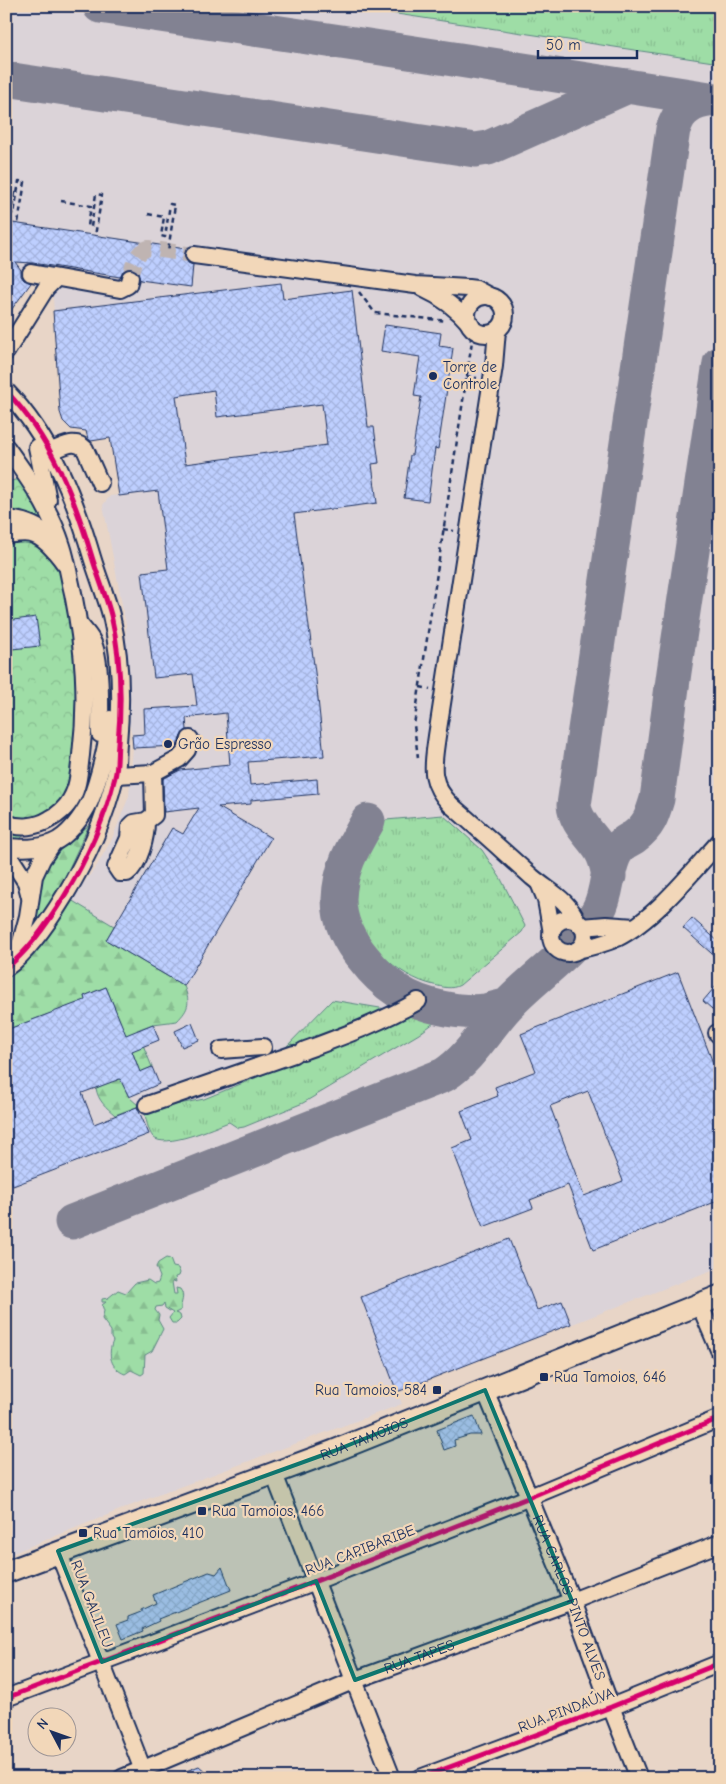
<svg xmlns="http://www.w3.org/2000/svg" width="726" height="1784" font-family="'Comic Neue',sans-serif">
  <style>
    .built { fill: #dbd3d8 }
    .grass { fill: url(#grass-tufts); stroke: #5c8682 }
    .forest { fill: url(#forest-firs); stroke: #5c8682; fill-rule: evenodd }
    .park { fill: url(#park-crowns); stroke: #5c8682 }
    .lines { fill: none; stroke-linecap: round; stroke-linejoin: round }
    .taxiway { stroke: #828292; stroke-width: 35 }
    .building { fill: url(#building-cross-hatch); stroke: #1b2f5e; fill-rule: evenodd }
    .minor-tunnel { stroke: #bfb4b2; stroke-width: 16; stroke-dasharray: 16 8; stroke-linecap: butt }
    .minor-casing { stroke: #1b2f5e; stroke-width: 20 }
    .major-casing { stroke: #1b2f5e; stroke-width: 25 }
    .path { stroke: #1b2f5e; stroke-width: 2.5; stroke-dasharray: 5 4; stroke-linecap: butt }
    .minor { stroke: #f2d7b9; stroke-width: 16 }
    .major { stroke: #f2d7b9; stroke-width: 21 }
    .cycleway-casing { stroke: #f2d7b9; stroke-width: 8 }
    .cycleway { stroke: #d6006c; stroke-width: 5 }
    .marked { fill: #0f766e; fill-opacity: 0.2; stroke: #0f766e; stroke-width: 4; stroke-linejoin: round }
    .poi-dot { fill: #1b2f5e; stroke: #f2d7b9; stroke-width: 2 }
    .labels { text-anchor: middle; stroke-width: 4.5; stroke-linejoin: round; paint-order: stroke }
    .poi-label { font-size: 15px; fill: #1b2f5e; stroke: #f2d7b9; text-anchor: start }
    .street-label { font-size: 15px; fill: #1b2f5e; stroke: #f2d7b9 }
  </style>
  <defs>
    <pattern id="grass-tufts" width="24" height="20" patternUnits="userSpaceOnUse" patternTransform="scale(1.25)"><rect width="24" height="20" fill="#9edda6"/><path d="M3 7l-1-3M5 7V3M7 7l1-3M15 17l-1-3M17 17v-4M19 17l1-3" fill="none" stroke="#88be91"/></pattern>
    <pattern id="forest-firs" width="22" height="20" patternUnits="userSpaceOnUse" patternTransform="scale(1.25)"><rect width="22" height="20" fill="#9edda6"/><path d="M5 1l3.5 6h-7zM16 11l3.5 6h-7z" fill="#88be91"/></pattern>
    <pattern id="park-crowns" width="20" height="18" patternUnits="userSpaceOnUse" patternTransform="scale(1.25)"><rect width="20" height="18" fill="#9edda6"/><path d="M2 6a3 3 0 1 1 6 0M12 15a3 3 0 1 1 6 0" fill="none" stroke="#88be91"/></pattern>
    <pattern id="building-cross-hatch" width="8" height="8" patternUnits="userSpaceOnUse" patternTransform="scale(1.25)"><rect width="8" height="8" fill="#becfff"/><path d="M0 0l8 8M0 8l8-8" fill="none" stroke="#a3b2dd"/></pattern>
  </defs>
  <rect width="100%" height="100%" fill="#e8d5c7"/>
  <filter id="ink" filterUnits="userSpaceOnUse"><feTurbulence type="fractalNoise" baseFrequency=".02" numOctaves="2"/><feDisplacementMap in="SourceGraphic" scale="10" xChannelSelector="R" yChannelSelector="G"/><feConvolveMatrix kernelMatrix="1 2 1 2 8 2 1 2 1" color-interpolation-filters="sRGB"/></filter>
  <g filter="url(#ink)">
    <path class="built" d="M 6,6 L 720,6 L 720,1267 L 397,1392 L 402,1404 L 147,1499 L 6,1556 L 6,978 L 23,962 L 71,900 L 96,867 L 112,839 L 129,796 L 133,748 L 132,735 L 127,715 L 126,625 L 103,505 L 110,496 L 119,495 L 110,438 L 89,441 L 86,431 L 71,429 L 63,421 L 60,412 L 53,297 L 46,288 L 31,283 L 6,317 Z"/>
    <path class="grass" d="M 344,6 L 720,6 L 720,63 Z
      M 443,815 L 482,850 L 501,879 L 525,926 L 522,932 L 460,985 C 451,990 443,987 434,985 C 398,977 356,940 355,901 C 355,872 369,843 386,820 Z
      M 332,1000 L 386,1009 L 284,1053 L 283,1050 Z
      M 411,1014 L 438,1020 L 419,1034 L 303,1103 L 244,1127 L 238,1128 L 229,1122 C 215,1127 164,1150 153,1137 C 148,1131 146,1118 144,1111 L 204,1099 Z"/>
    <path class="forest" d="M 89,825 L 59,890 L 38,920 L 32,918 L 44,868 L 56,854 Z
      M 71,900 L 114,926 L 106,940 L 184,986 C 190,1002 190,1008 177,1021 L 153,1024 L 137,1030 L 152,1067 L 121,1080 L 129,1097 L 139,1106 L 115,1115 C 106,1107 98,1101 96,1088 L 103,1085 L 73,1005 L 6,1030 L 6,978 L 23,962 ZM 106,987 L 137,1064 L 115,1073 L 84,996 Z
      M 166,1258 L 170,1259 L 173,1267 L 178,1268 L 180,1273 L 179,1276 L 175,1277 L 176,1282 L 173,1281 L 172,1282 L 174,1294 L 177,1294 L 176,1288 L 180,1289 C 186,1297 180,1302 181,1310 L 175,1313 L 180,1315 L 181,1319 L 177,1323 L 172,1323 L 169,1318 L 173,1313 L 165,1308 L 164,1303 L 162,1306 L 156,1307 L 155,1310 L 159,1315 L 158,1320 L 163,1329 L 152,1351 L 145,1355 L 144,1373 L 141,1375 L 131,1370 L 125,1374 C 111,1369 107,1354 113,1341 L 111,1338 L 111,1331 L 102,1319 L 104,1311 L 102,1305 L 106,1302 L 102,1302 L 102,1299 L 108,1298 L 118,1290 L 126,1293 L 135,1283 L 148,1280 L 154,1284 L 158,1283 L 160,1277 L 156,1267 L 158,1263 Z"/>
    <path class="park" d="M 37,476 L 75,575 L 80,787 L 6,851 L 6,479 L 10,481 Z"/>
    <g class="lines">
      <path class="taxiway" d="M 100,6 L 408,52 L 716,100
        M 6,79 L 475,150 L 488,148 L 628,86
        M 368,821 C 353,847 340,868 339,899 C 339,923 350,943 365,960 C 374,972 386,983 398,991 C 420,1006 460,1014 486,1011 C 493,1009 501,1007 508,1005
        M 609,876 C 607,866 606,858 600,849 C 591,835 575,822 574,805 L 673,129 C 675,125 677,119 680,115 C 688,104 707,97 720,101
        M 72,1222 L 444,1075 C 471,1058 487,1027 508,1005 C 538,973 579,949 599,909 C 609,891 606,862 619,848 C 622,843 629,840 634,837 C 649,826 652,816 657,799 L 674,672 L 720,363"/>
    </g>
    <path class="building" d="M 6,222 L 186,249 L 184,253 L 185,258 L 188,263 L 193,265 L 191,287 L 140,280 L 137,271 L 132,268 L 123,271 L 120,277 L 33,263 L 15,262 L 21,270 L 21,276 L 24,280 L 31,283 L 6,317 Z
      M 281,283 L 283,299 L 352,290 L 368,427 L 374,427 L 379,463 L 372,464 L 377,503 L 294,514 L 316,680 L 324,756 L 248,762 L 250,785 L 317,779 L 318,794 L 251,800 L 251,804 L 218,807 L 271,838 L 184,986 L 106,940 L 172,828 L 183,834 L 199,808 L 164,812 L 163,779 L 180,770 L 230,765 L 226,713 L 186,718 L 187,730 L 181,736 L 177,746 L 133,748 L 132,735 L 145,734 L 144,709 L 197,706 L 193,674 L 154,678 L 142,572 L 168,569 L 158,491 L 119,496 L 110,438 L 91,441 L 88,439 L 86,431 L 71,429 L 63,421 L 60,412 L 53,311 ZM 214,390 L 217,417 L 322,404 L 327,445 L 185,464 L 176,396 Z
      M 385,325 L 441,333 L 439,346 L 453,348 L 438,449 L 435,448 L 428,501 L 404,498 L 410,455 L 412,455 L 421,397 L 414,396 L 420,357 L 381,351 Z
      M 36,617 L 40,646 L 12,649 L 11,643 L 6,644 L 6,621 Z
      M 692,918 L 720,943 L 720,961 L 683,928 Z
      M 678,972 L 720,1081 L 720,1200 L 593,1250 L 568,1185 L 530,1200 L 533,1208 L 483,1227 L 452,1148 L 472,1140 L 461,1111 L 498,1096 L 495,1087 L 536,1071 L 521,1034 ZM 588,1091 L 623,1181 L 584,1196 L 550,1106 Z
      M 720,981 L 720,1016 L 703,1001 Z
      M 106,987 L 126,1035 L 153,1024 L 159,1040 L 132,1051 L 140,1072 L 152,1067 L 159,1084 L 129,1097 L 120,1079 L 82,1093 L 94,1124 L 137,1107 L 149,1134 L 13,1186 L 6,1167 L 6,1030 L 85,1000 L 84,996 Z
      M 192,1023 L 199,1040 L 182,1047 L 175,1031 Z
      M 509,1239 L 537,1310 L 562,1301 L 571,1324 L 397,1392 L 361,1297 Z
      M 474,1416 L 481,1435 L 470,1435 L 454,1440 L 455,1446 L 444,1450 L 437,1430 Z
      M 222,1567 L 231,1590 L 158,1619 L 159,1621 L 142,1629 L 143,1631 L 123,1639 L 117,1624 L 128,1620 L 128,1617 L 141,1612 L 141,1610 L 156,1603 L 153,1595 L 209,1572 L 216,1574 Z
      M 199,1766 L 213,1778 L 172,1778 L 171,1777 Z"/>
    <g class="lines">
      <path class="minor-tunnel" d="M 130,278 C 133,266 134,253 148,248 L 194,255"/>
      <g class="minor-casing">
        <g id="minor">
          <path d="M 194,255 L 415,285 L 468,288 L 476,289 L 491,297"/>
          <path d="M 31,273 L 120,289 L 128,285 L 130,278"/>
          <path d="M 422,288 C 442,297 457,308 471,325"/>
          <circle cx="486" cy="315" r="19"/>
          <path d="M 497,330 L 494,366 L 437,736 C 433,766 428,781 451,805 C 479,829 505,853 532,877 C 551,893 567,898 578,923"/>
          <path d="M 6,352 L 46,288 L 56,278"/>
          <path d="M 6,391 C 51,438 74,496 92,557 C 98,577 106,596 111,615 C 121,657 122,700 118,743 C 117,754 118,766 115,777 C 105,818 87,859 65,895 C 51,918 28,952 6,968"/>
          <path d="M 6,447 C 29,479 50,508 62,546 C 67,561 69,577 73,593 C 84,649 88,698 81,755 C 79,769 79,786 71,799 C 67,807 58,815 50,819 C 37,827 20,829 6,823"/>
          <path d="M 37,447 L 48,500"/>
          <path d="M 51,451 C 63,447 75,438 85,449 L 100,483"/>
          <path d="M 6,519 C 22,520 34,524 47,534"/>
          <path d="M 6,535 C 14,534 24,532 31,534 C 45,537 57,553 65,564"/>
          <path d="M 80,625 C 84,630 89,635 92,641 C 102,660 100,711 100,734"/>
          <path d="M 116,775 L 153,773 L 179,759 L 187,750 L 190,739"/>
          <path d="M 146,821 L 134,823 L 130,827 L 129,838 L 116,867 L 120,873 L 127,873 C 140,863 146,837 146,821 L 154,815 L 153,773"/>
          <path d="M 6,847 C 22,848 37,849 52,843 C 68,837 83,816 90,801 C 98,783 109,738 110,719"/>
          <path d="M 6,851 L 26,882 L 30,897"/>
          <path d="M 539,883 L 546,900 L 552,933"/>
          <circle cx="568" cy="936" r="17"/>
          <path d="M 582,927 L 606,925 L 635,927"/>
          <path d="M 577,950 C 591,947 604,944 617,938 C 655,919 692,872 720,841"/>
          <path d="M 15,955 L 21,942 L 28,916 L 34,876 L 42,859 L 53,843"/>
          <path d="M 717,1033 L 720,1036"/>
          <path d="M 221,1050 L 263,1047"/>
          <path d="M 303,1051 C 343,1036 382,1022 418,1001"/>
          <path d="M 147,1105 L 294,1054"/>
          <path d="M 699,1303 L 720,1352"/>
          <path id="s1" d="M 485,1390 L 572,1601 L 611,1707 L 639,1778"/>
          <path d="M 274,1474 L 392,1778"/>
          <path d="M 58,1551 L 146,1778"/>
          <path d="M 6,1698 L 316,1581 L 530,1497 L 720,1418"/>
          <path id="s2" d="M 122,1778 L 355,1680 L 572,1601 L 720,1543"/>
          <path d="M 420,1778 L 611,1707 L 720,1663"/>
        </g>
      </g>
      <g class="major-casing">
        <g id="major">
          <path id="s3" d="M 6,1572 L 334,1451 L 720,1296"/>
        </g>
      </g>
      <path class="path" d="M 6,192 L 15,193 L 11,213 L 14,214 L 19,181 L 25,182 L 18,223
        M 61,201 L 91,206 L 88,226 L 91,227 L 96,194 L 102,195 L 95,236
        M 148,214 L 164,217 L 161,236 L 165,237 L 170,204 L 175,205 L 168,251
        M 359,292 L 375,313 L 447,321
        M 466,376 L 477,378
        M 443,529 L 454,531
        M 420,687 L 430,689
        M 418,758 L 414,725 L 472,341 L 470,339"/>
      <use href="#minor" class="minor"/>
      <use href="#major" class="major"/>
      <g class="cycleway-casing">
        <path id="cycleway" d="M 6,391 C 51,438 74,496 92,557 C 98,577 106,596 111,615 C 121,657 122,700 118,743 C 117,754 118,766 115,777 C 105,818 87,859 65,895 C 51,918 28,952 6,968
          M 6,1698 L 316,1581 L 530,1497 L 720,1418
          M 420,1778 L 611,1707 L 720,1663"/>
      </g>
      <use href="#cycleway" class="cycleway"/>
    </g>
  </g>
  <path class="marked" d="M 485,1390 L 572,1601 L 355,1680 L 316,1581 L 102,1662 L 58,1551 L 334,1451 Z"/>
  <g class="poi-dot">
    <circle cx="433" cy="376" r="5"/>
    <circle cx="168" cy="744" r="5"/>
    <rect x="539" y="1372" width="10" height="10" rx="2.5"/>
    <rect x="432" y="1385" width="10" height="10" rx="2.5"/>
    <rect x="197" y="1506" width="10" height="10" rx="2.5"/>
    <rect x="78" y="1528" width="10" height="10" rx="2.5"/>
  </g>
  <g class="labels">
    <g class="poi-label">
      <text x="443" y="372">Torre de<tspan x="443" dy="17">Controle</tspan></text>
      <text x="178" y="749">Grão Espresso</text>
      <text x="554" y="1382">Rua Tamoios, 646</text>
      <text x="427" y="1395" text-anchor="end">Rua Tamoios, 584</text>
      <text x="212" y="1516">Rua Tamoios, 466</text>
      <text x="93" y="1538">Rua Tamoios, 410</text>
    </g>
    <g class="street-label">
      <text dy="5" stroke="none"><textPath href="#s3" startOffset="382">RUA TAMOIOS</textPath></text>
      <text transform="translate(360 1550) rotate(-21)" y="5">RUA CAPIBARIBE</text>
      <text dy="5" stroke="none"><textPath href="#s1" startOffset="224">RUA CARLOS PINTO ALVES</textPath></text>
      <text transform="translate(92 1604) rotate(69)" y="5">RUA GALILEU</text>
      <text dy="5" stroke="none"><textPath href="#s2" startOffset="321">RUA TAPES</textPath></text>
      <text transform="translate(566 1710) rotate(-21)" y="5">RUA PINDAÚVA</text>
    </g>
  </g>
  <rect width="726" height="1784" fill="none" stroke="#f2d7b9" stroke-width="25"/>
  <rect x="12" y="12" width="701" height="1759" fill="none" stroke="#1b2f5e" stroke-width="2" filter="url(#ink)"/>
  <g transform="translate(52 1732) rotate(311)"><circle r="24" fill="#f2d7b9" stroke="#9c9495"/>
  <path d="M0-4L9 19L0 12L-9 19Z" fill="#1b2f5e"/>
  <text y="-8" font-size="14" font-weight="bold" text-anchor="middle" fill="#1b2f5e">N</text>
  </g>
  <path d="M538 50v8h99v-8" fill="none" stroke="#1b2f5e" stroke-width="2.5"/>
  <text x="546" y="50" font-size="15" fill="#1b2f5e" stroke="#f2d7b9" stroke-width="4" paint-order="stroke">50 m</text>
</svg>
